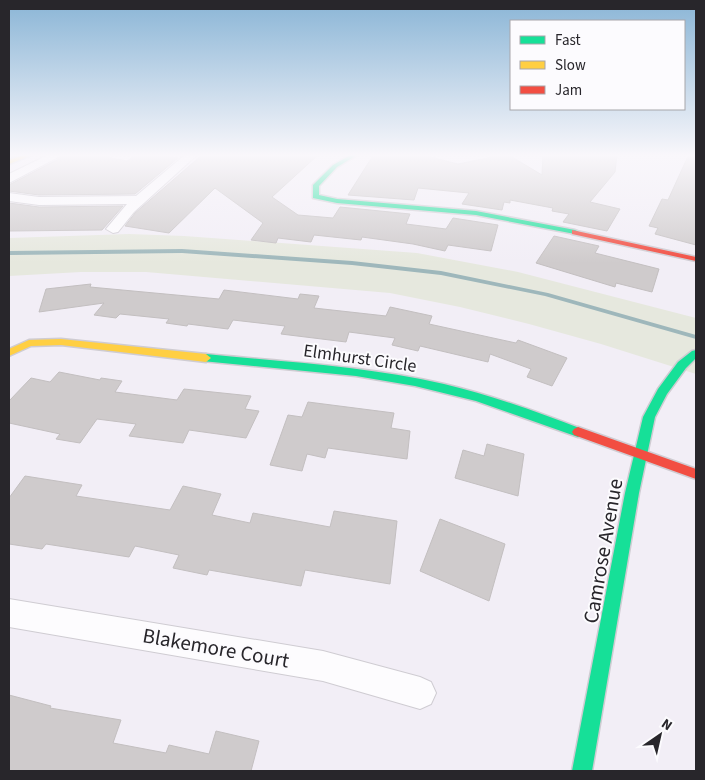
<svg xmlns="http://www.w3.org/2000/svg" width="705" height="780" font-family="'Source Sans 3',sans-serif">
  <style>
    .green { fill: #e6e8de }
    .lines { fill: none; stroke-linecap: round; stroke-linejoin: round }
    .stream { fill: #9eb7bb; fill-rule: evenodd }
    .building { fill: #cfcbcc; stroke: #c3bfc0 }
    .street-casing { stroke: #cfccd2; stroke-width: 2 }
    .fast-casing { stroke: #cfccd2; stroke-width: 3 }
    .slow-casing { stroke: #cfccd2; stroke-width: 3 }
    .jam-casing { stroke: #cfccd2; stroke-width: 3 }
    .street { fill: #fdfcfe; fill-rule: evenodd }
    .fast { fill: #16e098; fill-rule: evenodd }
    .slow { fill: #ffcf43; fill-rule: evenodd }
    .jam { fill: #f24e42; fill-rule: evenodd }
    .labels { text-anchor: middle; stroke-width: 4; stroke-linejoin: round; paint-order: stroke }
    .street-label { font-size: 18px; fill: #28262b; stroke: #fcfbfe }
    .near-street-label { font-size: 21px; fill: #28262b; stroke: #fcfbfe }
  </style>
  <rect width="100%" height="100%" fill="#f2eef6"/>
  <path class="green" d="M 129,234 L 184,236 L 417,253 L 518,272 L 696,318 L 696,374 L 601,344 L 529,324 L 460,307 L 390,293 L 146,272 L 81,272 L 9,276 L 9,238 Z"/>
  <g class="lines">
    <path class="stream" d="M 182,249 L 352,261 L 441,271 L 548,293 L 696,335 L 696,339 L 545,296 L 441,275 L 352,265 L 182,253 L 9,255 L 9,251 Z"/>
  </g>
  <path class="building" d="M 68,154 L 90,154 L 127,161 L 137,154 L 178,158 L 135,194 L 39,195 L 9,191 L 9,185 Z
    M 203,154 L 319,154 L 272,197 L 298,215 L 333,218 L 340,207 L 410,214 L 406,224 L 446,229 L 453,218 L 498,225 L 491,251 L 448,245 L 445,251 L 413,244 L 362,237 L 361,240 L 314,235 L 311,242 L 278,238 L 276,243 L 251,240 L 263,223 L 215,188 L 169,233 L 125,226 L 135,213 Z
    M 374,154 L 418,154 L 458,164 L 507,154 L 542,175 L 543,154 L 617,154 L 615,172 L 590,202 L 620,209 L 607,231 L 563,222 L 569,214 L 552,211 L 553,208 L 510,200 L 510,203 L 504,202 L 502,210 L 462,204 L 469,193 L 418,188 L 414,200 L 348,195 Z
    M 689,154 L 696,154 L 696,245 L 655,234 L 658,228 L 649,226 L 662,199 L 668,200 Z
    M 9,203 L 39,207 L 123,206 L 102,230 L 9,231 Z
    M 554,236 L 599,246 L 595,253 L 659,269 L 652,292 L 616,283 L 615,287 L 536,263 Z
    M 91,284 L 90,287 L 219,299 L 224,290 L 298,299 L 300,294 L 319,296 L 314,308 L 386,316 L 390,307 L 432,316 L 429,324 L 516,343 L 518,340 L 567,358 L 552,386 L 527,377 L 531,369 L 490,354 L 488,362 L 420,346 L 418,351 L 392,345 L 395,338 L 349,332 L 346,342 L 281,334 L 285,326 L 233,320 L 228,329 L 188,324 L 187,326 L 166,323 L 169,319 L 120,314 L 116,318 L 94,315 L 104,303 L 39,312 L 46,289 Z
    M 59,372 L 100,380 L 101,378 L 122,381 L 115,392 L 177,400 L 184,389 L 251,396 L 245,409 L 259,411 L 246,438 L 189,430 L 183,443 L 129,436 L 136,424 L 97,419 L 80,443 L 56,439 L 60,434 L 9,423 L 9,401 L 31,378 L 50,382 Z
    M 308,402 L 394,413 L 391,428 L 410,431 L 407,459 L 328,448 L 325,458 L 307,454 L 302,471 L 270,465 L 288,415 L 302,417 Z
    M 487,444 L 524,454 L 518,496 L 455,478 L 463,450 L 484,456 Z
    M 25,476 L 82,485 L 76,496 L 170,510 L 183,486 L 221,494 L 212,515 L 250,523 L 253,513 L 330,527 L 334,511 L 397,521 L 390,584 L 305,570 L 301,586 L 209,570 L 207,575 L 173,568 L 179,555 L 135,546 L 129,557 L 46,544 L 42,549 L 9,544 L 9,498 Z
    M 440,519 L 505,544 L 489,601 L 420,571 Z
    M 9,695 L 51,706 L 50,708 L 121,720 L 113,743 L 166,753 L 169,745 L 209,754 L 216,731 L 259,741 L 251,771 L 9,771 Z"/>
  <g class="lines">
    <g class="street-casing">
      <path id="street" d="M 50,154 L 64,154 L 9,183 L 9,174 Z
        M 186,154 L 198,154 L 134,212 L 118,232 L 113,233 L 106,229 L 127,204 L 39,205 L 9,201 L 9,193 L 39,197 L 136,196 Z
        M 9,599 L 323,651 L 420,677 L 431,682 L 436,693 L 431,704 L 420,709 L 323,681 L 9,627 Z"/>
    </g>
    <g class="fast-casing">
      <path id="fast" d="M 352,154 L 359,154 L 337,167 L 319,186 L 319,195 L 337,199 L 476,211 L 575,230 L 579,232 L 575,234 L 476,215 L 337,203 L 313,198 L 313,185 L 333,165 Z
        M 696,350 L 696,358 L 686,368 L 667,394 L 655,417 L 639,493 L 592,771 L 572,771 L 625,493 L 643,417 L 658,389 L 678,362 L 692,351 Z
        M 206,354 C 286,362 366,366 444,384 C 491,395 537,412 582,429 L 584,432 L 582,435 L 578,437 L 476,401 L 415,386 L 356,376 L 202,361 L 201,358 L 202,355 Z"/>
    </g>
    <g class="slow-casing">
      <path id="slow" d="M 26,154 L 34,154 L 9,164 L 9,160 Z
        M 61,339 L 206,354 L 211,358 L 206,362 L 61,345 L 31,346 L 9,356 L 9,349 L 29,340 Z"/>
    </g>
    <g class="jam-casing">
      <path id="jam" d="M 572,230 L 696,257 L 696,261 L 572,234 Z
        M 578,427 L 696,469 L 696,479 L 574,435 L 572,432 L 574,429 Z"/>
    </g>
    <use href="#street" class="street"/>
    <use href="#fast" class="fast"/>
    <use href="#slow" class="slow"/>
    <use href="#jam" class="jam"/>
  </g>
  <linearGradient id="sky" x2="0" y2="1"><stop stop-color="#8ab5d6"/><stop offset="0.59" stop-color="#f9f7fb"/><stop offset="1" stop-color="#f9f7fb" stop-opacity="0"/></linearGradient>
  <rect width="705" height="263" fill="url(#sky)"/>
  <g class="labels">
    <g class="street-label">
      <text transform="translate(360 358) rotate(8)" y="6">Elmhurst Circle</text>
    </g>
    <g class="near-street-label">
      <text transform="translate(603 551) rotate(-80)" y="7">Camrose Avenue</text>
      <text transform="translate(216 648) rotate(10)" y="7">Blakemore Court</text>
    </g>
  </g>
  <rect width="705" height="780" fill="none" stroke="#28262b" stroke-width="20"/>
  <rect x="510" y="20" width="175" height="90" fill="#fcfbfe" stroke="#a7a6aa"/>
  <rect x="520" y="36" width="25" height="8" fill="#16e098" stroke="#a7a6aa"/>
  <text x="555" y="45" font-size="15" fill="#28262b">Fast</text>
  <rect x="520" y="61" width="25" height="8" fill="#ffcf43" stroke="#a7a6aa"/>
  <text x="555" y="70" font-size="15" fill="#28262b">Slow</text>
  <rect x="520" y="86" width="25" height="8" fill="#f24e42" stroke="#a7a6aa"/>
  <text x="555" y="95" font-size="15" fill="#28262b">Jam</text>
  <g transform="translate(660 735) rotate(34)" stroke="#fcfbfe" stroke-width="4" paint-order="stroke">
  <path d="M0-4L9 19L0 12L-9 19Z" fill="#28262b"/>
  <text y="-8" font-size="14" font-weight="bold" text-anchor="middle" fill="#28262b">N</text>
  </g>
</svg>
